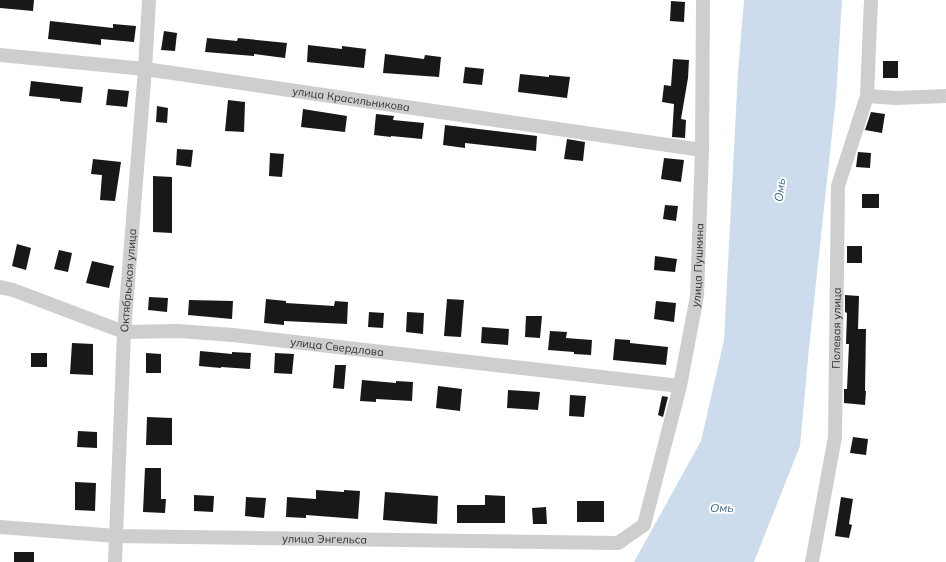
<svg xmlns="http://www.w3.org/2000/svg" width="946" height="562" font-family="Mulish,sans-serif">
  <style>
    .water { fill: #ccdcec }
    .building { fill: #181818 }
    .lines { fill: none; stroke-linecap: round; stroke-linejoin: round }
    .minor { stroke: #cecece; stroke-width: 14 }
    .labels { text-anchor: middle; stroke-width: 4; stroke-linejoin: round; paint-order: stroke }
    .street-label { font-size: 11px; fill: #313131; stroke: #fff }
    .water-label { font-size: 12px; font-style: italic; fill: #406991; stroke: #fff }
  </style>
  <rect width="100%" height="100%" fill="#fff"/>
  <path class="water" d="M 744,0 L 842,0 L 836,97 L 809,348 L 800,446 L 754,562 L 634,562 L 701,441 L 724,340 L 738,72 Z"/>
  <path class="building" d="M 0,0 L 34,0 L 33,11 L 0,8 Z
    M 671,1 L 685,2 L 684,22 L 670,21 Z
    M 50,21 L 113,28 L 113,24 L 136,26 L 134,42 L 101,39 L 101,45 L 48,39 Z
    M 164,31 L 177,33 L 175,51 L 161,50 Z
    M 207,38 L 237,41 L 238,38 L 287,43 L 285,58 L 254,54 L 254,56 L 205,52 Z
    M 308,45 L 342,49 L 342,46 L 366,49 L 364,68 L 307,62 Z
    M 385,54 L 424,59 L 425,55 L 441,57 L 439,77 L 383,73 Z
    M 673,59 L 689,60 L 688,78 L 681,119 L 686,120 L 685,138 L 672,137 L 674,104 L 662,102 L 664,85 L 671,86 Z
    M 883,61 L 898,61 L 898,78 L 883,78 Z
    M 465,67 L 484,69 L 482,85 L 463,83 Z
    M 520,74 L 549,77 L 549,75 L 570,77 L 567,98 L 518,92 Z
    M 31,81 L 83,87 L 81,103 L 60,101 L 60,99 L 29,96 Z
    M 108,89 L 129,91 L 127,107 L 106,105 Z
    M 228,100 L 245,102 L 244,132 L 225,131 Z
    M 157,106 L 168,108 L 167,123 L 156,122 Z
    M 303,109 L 347,116 L 345,132 L 301,127 Z
    M 871,112 L 885,114 L 882,133 L 865,130 Z
    M 376,114 L 394,116 L 393,120 L 424,123 L 422,139 L 391,136 L 391,137 L 374,135 Z
    M 445,125 L 537,136 L 536,151 L 465,143 L 465,148 L 443,145 Z
    M 567,139 L 585,142 L 583,161 L 564,159 Z
    M 177,149 L 193,150 L 191,167 L 176,165 Z
    M 858,152 L 871,153 L 870,168 L 856,167 Z
    M 270,153 L 284,154 L 282,177 L 269,176 Z
    M 664,158 L 684,160 L 681,182 L 661,179 Z
    M 93,159 L 121,162 L 115,201 L 100,200 L 102,175 L 91,174 Z
    M 153,176 L 172,177 L 172,233 L 153,232 Z
    M 862,194 L 879,194 L 879,208 L 862,208 Z
    M 665,205 L 678,206 L 676,221 L 663,219 Z
    M 17,244 L 31,248 L 26,270 L 12,266 Z
    M 847,246 L 862,246 L 862,263 L 847,263 Z
    M 59,250 L 72,253 L 68,272 L 54,269 Z
    M 655,256 L 677,259 L 675,272 L 654,270 Z
    M 92,261 L 114,266 L 109,288 L 86,283 Z
    M 845,295 L 859,296 L 858,329 L 866,329 L 865,391 L 866,391 L 865,405 L 844,403 L 844,389 L 847,389 L 849,344 L 846,344 L 847,313 L 845,312 Z
    M 149,297 L 168,298 L 167,312 L 148,310 Z
    M 266,299 L 286,301 L 286,303 L 334,306 L 335,301 L 348,302 L 347,324 L 284,321 L 284,325 L 264,323 Z
    M 447,299 L 464,300 L 461,337 L 444,336 Z
    M 189,300 L 233,301 L 232,319 L 188,315 Z
    M 656,301 L 676,303 L 674,322 L 654,319 Z
    M 369,312 L 384,313 L 383,328 L 368,327 Z
    M 407,312 L 424,313 L 423,334 L 406,332 Z
    M 526,316 L 542,316 L 540,338 L 525,337 Z
    M 482,327 L 509,329 L 508,345 L 481,343 Z
    M 550,331 L 567,332 L 566,338 L 592,340 L 591,355 L 574,354 L 574,352 L 548,350 Z
    M 615,339 L 630,340 L 630,343 L 668,347 L 666,365 L 613,360 Z
    M 72,343 L 93,344 L 93,375 L 70,374 Z
    M 200,351 L 232,354 L 232,352 L 251,353 L 250,369 L 221,367 L 221,368 L 199,366 Z
    M 31,353 L 47,353 L 47,367 L 31,367 Z
    M 146,353 L 161,354 L 161,373 L 146,373 Z
    M 275,353 L 294,354 L 292,374 L 274,373 Z
    M 335,365 L 346,365 L 344,389 L 333,388 Z
    M 362,380 L 396,383 L 396,381 L 413,382 L 412,401 L 376,399 L 376,402 L 360,401 Z
    M 438,386 L 462,389 L 460,411 L 436,408 Z
    M 508,390 L 540,392 L 538,410 L 507,408 Z
    M 570,395 L 586,396 L 584,417 L 569,416 Z
    M 662,396 L 668,397 L 663,417 L 658,415 Z
    M 147,417 L 172,418 L 172,445 L 146,445 Z
    M 78,431 L 97,432 L 97,448 L 77,447 Z
    M 853,437 L 868,439 L 866,455 L 850,453 Z
    M 145,468 L 161,468 L 161,499 L 166,499 L 165,513 L 143,512 Z
    M 75,482 L 96,483 L 95,511 L 75,510 Z
    M 316,490 L 344,492 L 344,490 L 360,491 L 358,519 L 306,515 L 306,518 L 286,517 L 287,497 L 316,499 Z
    M 385,492 L 438,496 L 437,524 L 383,520 Z
    M 194,495 L 214,496 L 213,512 L 194,511 Z
    M 485,495 L 505,496 L 505,523 L 457,523 L 457,505 L 485,505 Z
    M 246,497 L 266,498 L 264,518 L 245,516 Z
    M 841,497 L 853,499 L 849,524 L 852,525 L 849,538 L 835,536 Z
    M 577,501 L 604,501 L 604,522 L 577,522 Z
    M 546,507 L 547,524 L 533,524 L 532,508 Z
    M 14,552 L 34,552 L 34,562 L 14,562 Z"/>
  <g class="lines">
    <g class="minor">
      <path id="s1" d="M 0,55 L 145,69 L 702,150"/>
      <path d="M 867,96 L 896,98 L 946,96"/>
      <path id="s2" d="M 0,287 L 13,290 L 124,332 L 178,331 L 233,335 L 680,386"/>
      <path id="s3" d="M 0,527 L 116,536 L 618,543 L 644,525 L 680,386 L 697,296 L 702,150 L 703,0"/>
      <path id="s4" d="M 115,562 L 124,332 L 145,69 L 149,0"/>
      <path id="s5" d="M 812,562 L 835,437 L 838,186 L 867,96 L 871,0"/>
    </g>
  </g>
  <g class="labels">
    <g class="street-label">
      <text dy="4" stroke="none"><textPath href="#s1" startOffset="354">улица Красильникова</textPath></text>
      <text dy="4" stroke="none"><textPath href="#s3" startOffset="916">улица Пушкина</textPath></text>
      <text dy="4" stroke="none"><textPath href="#s4" startOffset="282">Октябрьская улица</textPath></text>
      <text dy="4" stroke="none"><textPath href="#s5" startOffset="236">Полевая улица</textPath></text>
      <text dy="4" stroke="none"><textPath href="#s2" startOffset="346">улица Свердлова</textPath></text>
      <text dy="4" stroke="none"><textPath href="#s3" startOffset="325">улица Энгельса</textPath></text>
    </g>
    <g class="water-label">
      <text transform="translate(780 190) rotate(-83)" y="4">Омь</text>
      <text x="722" y="512">Омь</text>
    </g>
  </g>
</svg>
